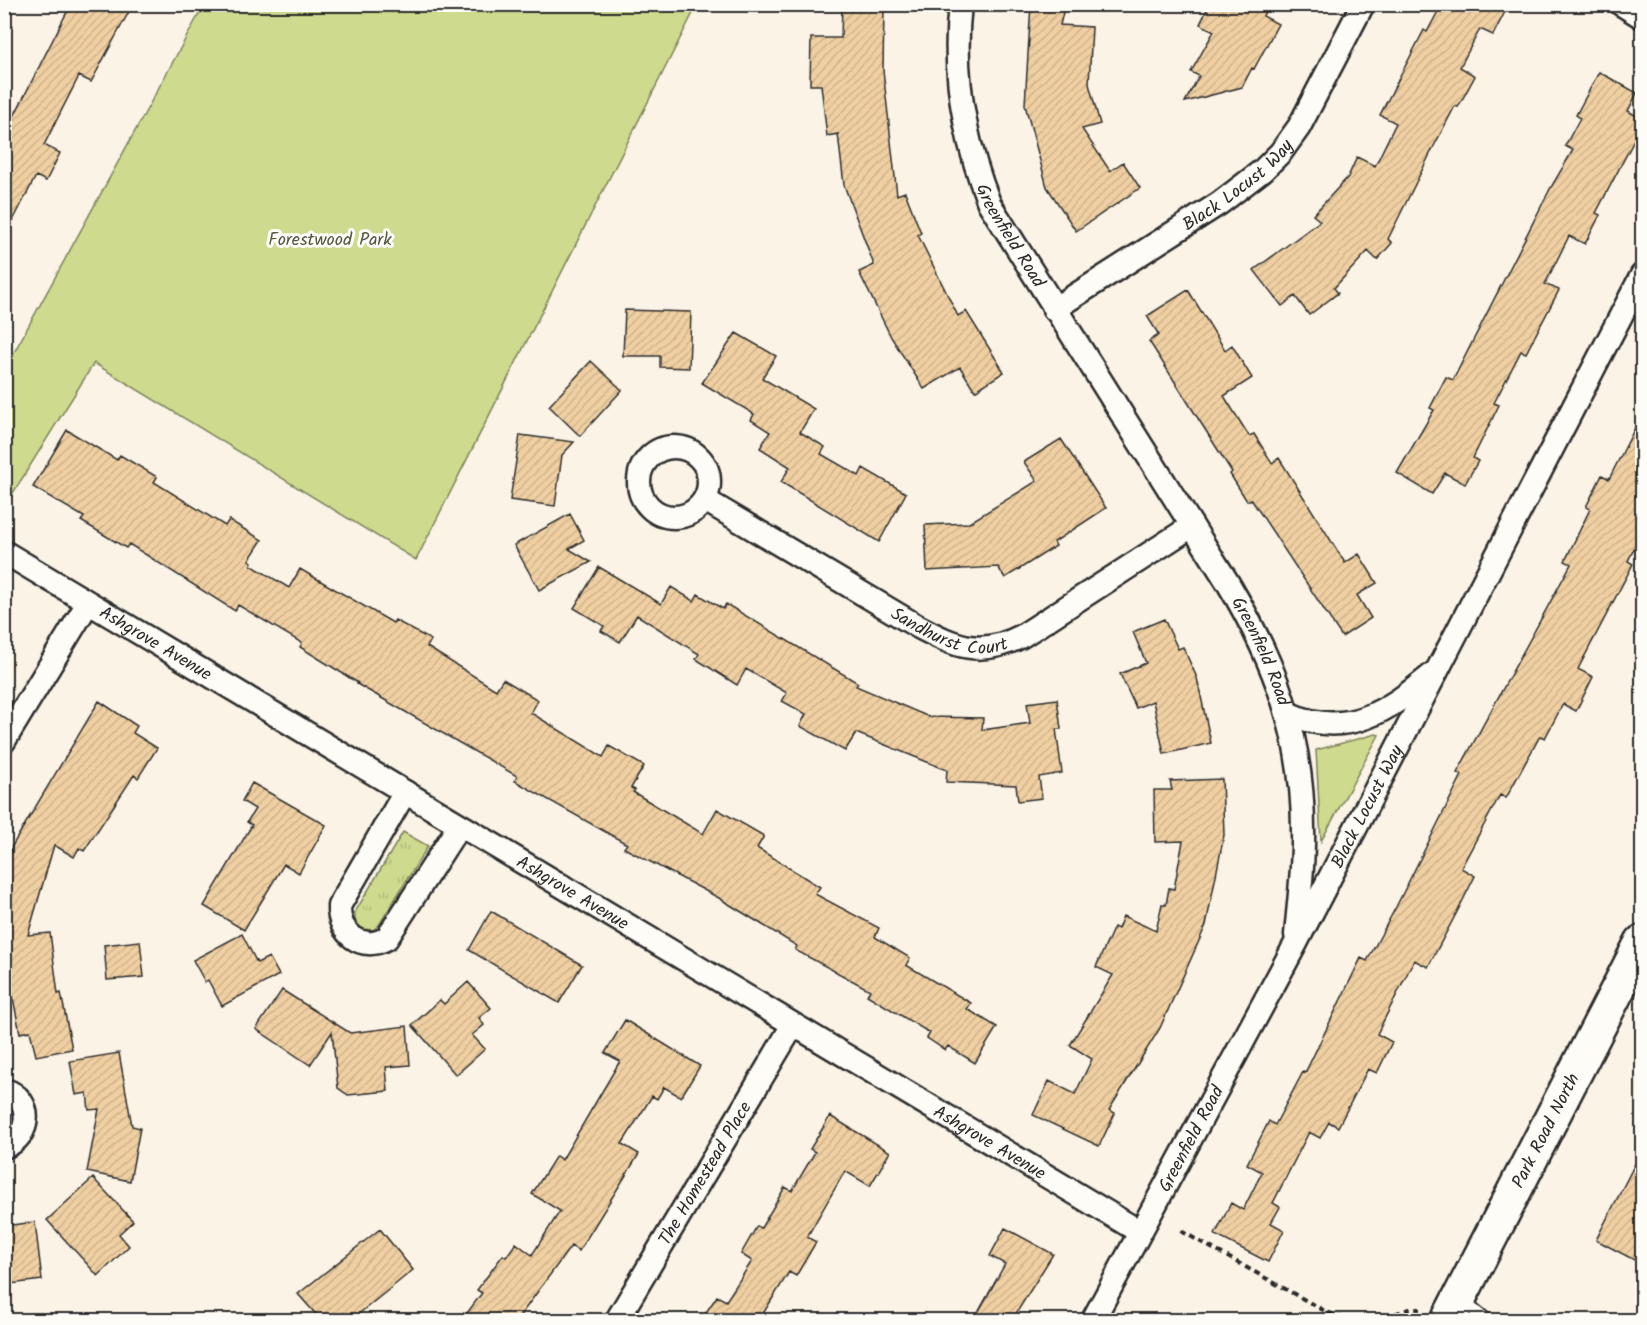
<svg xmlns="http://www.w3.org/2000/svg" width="1647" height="1325" font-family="Kalam,sans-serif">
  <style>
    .grass { fill: url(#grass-tufts); stroke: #7c825c; stroke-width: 1.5 }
    .park { fill: #ceda8d; stroke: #7c825c; stroke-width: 1.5 }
    .building { fill: url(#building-hatch); stroke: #2b2b2b; stroke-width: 1.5 }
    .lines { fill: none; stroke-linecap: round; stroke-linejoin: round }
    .service-casing { stroke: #2b2b2b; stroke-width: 16 }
    .minor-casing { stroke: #2b2b2b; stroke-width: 27 }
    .secondary-casing { stroke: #2b2b2b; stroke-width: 38 }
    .path { stroke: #2b2b2b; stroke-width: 4; stroke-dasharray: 6 4.5; stroke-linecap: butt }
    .service { stroke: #fdfcf7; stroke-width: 12 }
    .minor { stroke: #fdfcf7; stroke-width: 22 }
    .secondary { stroke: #fdfcf7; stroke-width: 33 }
    .labels { text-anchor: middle; stroke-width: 6; stroke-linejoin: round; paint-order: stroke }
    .street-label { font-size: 18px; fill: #2b2b2b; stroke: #fdfcf7 }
    .park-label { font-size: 18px; fill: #545744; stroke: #fdfcf7 }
  </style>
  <defs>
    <pattern id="grass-tufts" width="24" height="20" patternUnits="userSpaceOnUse" patternTransform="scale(1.5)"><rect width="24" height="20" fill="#ceda8d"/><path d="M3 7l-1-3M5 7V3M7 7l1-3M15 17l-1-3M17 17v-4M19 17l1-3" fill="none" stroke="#b1bb7a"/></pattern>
    <pattern id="building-hatch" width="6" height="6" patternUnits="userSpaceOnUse" patternTransform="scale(1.5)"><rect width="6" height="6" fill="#f0d0a2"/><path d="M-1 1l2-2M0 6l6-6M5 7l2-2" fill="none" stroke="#ceb38c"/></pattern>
  </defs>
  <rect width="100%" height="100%" fill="#faf3e6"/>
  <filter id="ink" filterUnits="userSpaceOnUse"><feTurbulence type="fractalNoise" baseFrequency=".0167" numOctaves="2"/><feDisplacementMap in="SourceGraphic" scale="12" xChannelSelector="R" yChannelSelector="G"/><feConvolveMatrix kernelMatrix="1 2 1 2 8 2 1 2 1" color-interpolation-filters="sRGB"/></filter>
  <g filter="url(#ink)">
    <path class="grass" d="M 403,832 L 428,846 L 379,925 L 373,930 L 362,929 L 355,921 L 355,912 Z"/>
    <path class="park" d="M 204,5 L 697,5 L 416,560 L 94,363 L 5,506 L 5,369 Z
      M 1376,734 L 1379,735 L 1321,841 L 1316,750 Z"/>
    <path class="building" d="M 71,4 L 133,4 L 91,82 L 79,76 L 44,145 L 60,153 L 46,181 L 36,176 L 4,238 L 4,136 Z
      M 1031,4 L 1065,4 L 1060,25 L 1092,27 L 1089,84 L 1100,124 L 1082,129 L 1110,171 L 1123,162 L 1140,188 L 1076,231 L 1047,187 L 1025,105 Z
      M 1210,4 L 1268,4 L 1263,16 L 1278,24 L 1254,69 L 1252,68 L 1242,87 L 1185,102 L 1199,76 L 1191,72 L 1214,31 L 1200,24 Z
      M 1442,4 L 1509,4 L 1493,35 L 1480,29 L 1460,67 L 1475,76 L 1458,107 L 1455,106 L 1433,148 L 1388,239 L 1392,243 L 1377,260 L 1368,251 L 1334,288 L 1338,293 L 1309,315 L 1295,296 L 1282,306 L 1254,270 L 1320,221 L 1313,215 L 1348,177 L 1357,157 L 1375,166 L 1396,123 L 1380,115 L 1424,30 L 1427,32 Z
      M 842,6 L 884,7 L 883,70 L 897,195 L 905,192 L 921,233 L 918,235 L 958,316 L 966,311 L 1004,372 L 975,391 L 960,367 L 924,389 L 891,337 L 859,272 L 874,265 L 844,185 L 838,134 L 827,136 L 821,85 L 810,85 L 811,38 L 841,38 Z
      M 1599,72 L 1637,93 L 1628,111 L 1642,119 L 1642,125 L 1596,213 L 1600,215 L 1585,244 L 1569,236 L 1545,284 L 1559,290 L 1526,353 L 1521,351 L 1494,403 L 1499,405 L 1473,458 L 1478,461 L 1465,484 L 1445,473 L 1432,494 L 1397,473 L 1434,410 L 1430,408 L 1446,377 L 1453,380 L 1550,189 L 1573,150 L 1565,146 L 1580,118 L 1576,115 Z
      M 1188,290 L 1225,350 L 1232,345 L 1252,378 L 1224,396 L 1249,436 L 1254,434 L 1272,463 L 1279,458 L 1345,563 L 1359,554 L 1377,583 L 1357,595 L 1371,618 L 1342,637 L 1251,499 L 1247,501 L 1230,474 L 1232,472 L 1149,341 L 1159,335 L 1147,316 Z
      M 625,310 L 691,312 L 689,368 L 660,367 L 660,356 L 623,356 Z
      M 736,333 L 776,356 L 762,378 L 814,409 L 800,432 L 825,447 L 821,454 L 859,476 L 863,468 L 906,493 L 879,542 L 781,482 L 790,467 L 760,448 L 770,432 L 751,420 L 754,414 L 702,383 Z
      M 591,361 L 622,390 L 580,436 L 549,406 Z
      M 1642,414 L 1642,532 L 1628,561 L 1633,564 L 1578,669 L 1593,677 L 1576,711 L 1563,704 L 1545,738 L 1540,736 L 1506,798 L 1500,795 L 1461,868 L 1475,876 L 1457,912 L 1428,967 L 1414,960 L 1377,1034 L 1392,1042 L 1377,1073 L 1368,1069 L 1338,1127 L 1329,1122 L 1320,1138 L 1309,1132 L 1273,1203 L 1280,1207 L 1271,1223 L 1284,1230 L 1268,1262 L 1215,1235 L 1231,1203 L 1243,1210 L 1262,1172 L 1247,1164 L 1269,1121 L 1275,1125 L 1303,1072 L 1305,1073 L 1361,958 L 1367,961 L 1396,907 L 1462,775 L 1457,773 L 1571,564 L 1565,561 L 1590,509 L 1586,507 L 1602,475 L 1609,479 Z
      M 67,430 L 117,460 L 120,455 L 157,477 L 154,482 L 225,526 L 229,520 L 262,540 L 249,560 L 252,562 L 251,565 L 289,588 L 300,569 L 393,623 L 395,620 L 431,640 L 427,647 L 496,690 L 503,679 L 538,700 L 531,713 L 603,757 L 609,746 L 644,766 L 631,788 L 635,790 L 633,792 L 703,834 L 717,809 L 764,836 L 757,848 L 820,887 L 815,894 L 879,928 L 875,937 L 910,958 L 906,965 L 971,1003 L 967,1009 L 997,1027 L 975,1063 L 948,1046 L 945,1050 L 927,1038 L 930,1033 L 867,995 L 870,990 L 795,950 L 797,946 L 719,898 L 624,848 L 627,844 L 515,781 L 517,776 L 357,684 L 358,683 L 300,647 L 302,643 L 238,605 L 235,611 L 129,544 L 126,548 L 81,521 L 84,517 L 33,487 Z
      M 520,435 L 574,442 L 562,455 L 555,506 L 510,500 Z
      M 1061,439 L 1106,508 L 1054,542 L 1056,546 L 1005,578 L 998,567 L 927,571 L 925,525 L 969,523 L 1037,481 L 1024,462 Z
      M 570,514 L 584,540 L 569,549 L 591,562 L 539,590 L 514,545 Z
      M 599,567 L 661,604 L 671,587 L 694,601 L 698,594 L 723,609 L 726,604 L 858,683 L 856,686 L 929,717 L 983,718 L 982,730 L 1030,723 L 1027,703 L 1057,699 L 1061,729 L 1056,729 L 1062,773 L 1039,777 L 1042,798 L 1018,801 L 1016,785 L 946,782 L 947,770 L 856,733 L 845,751 L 800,726 L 806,714 L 782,701 L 787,693 L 746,669 L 737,685 L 696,659 L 699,654 L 637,615 L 620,642 L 601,631 L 604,626 L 574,608 Z
      M 1164,619 L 1178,649 L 1183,647 L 1197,678 L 1211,743 L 1164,754 L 1153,701 L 1136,708 L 1120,674 L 1146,663 L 1133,632 Z
      M 99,701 L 137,726 L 133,733 L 157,748 L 138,778 L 134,775 L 84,851 L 79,848 L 74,857 L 54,845 L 28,935 L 50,933 L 58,994 L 61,993 L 72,1049 L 36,1056 L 30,1031 L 20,1033 L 12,993 L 11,996 L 4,995 L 4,873 L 12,846 Z
      M 1222,779 L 1224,835 L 1206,925 L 1160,1028 L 1109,1110 L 1115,1113 L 1099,1146 L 1033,1115 L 1049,1081 L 1075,1094 L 1092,1059 L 1070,1045 L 1113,975 L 1096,967 L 1114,927 L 1118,929 L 1123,916 L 1156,931 L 1162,904 L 1166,905 L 1169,888 L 1174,889 L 1183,841 L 1155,842 L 1154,790 L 1172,790 L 1170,781 Z
      M 252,783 L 326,825 L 299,873 L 284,864 L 244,930 L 204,906 L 252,825 L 247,822 L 255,809 L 242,801 Z
      M 491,911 L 582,965 L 559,1003 L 469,950 Z
      M 242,934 L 257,963 L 269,957 L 279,975 L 222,1006 L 208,980 L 205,982 L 193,960 Z
      M 140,941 L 144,977 L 107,980 L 104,945 Z
      M 468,982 L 491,1008 L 479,1018 L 484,1025 L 472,1035 L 485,1049 L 456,1075 L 412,1025 L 440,1000 L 444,1004 Z
      M 282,990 L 350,1033 L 407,1026 L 410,1065 L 386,1067 L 388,1091 L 348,1095 L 338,1088 L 332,1032 L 310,1065 L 256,1029 Z
      M 625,1020 L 700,1066 L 681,1097 L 664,1087 L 657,1099 L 652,1096 L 622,1144 L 639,1154 L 579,1251 L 571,1246 L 517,1320 L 462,1320 L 482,1293 L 477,1290 L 503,1255 L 506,1257 L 516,1243 L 532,1255 L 560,1211 L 532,1194 L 556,1156 L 562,1160 L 620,1061 L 605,1053 Z
      M 119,1053 L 132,1126 L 140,1128 L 130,1181 L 87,1172 L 99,1109 L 89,1110 L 87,1093 L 76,1095 L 70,1061 Z
      M 830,1116 L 890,1152 L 870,1186 L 845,1171 L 807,1237 L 816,1242 L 796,1276 L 789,1272 L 759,1320 L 701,1320 L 717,1296 L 726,1301 L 752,1261 L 741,1254 L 757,1226 L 761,1228 L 785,1187 L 792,1191 L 815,1152 L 810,1149 Z
      M 1642,1150 L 1642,1264 L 1596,1240 Z
      M 93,1178 L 133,1221 L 119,1234 L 129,1246 L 98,1276 L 47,1220 Z
      M 35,1222 L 42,1280 L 10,1284 L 9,1274 L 4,1274 L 4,1226 Z
      M 1005,1228 L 1053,1254 L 1012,1320 L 974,1320 L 1005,1264 L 990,1256 Z
      M 380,1229 L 413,1270 L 351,1320 L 321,1320 L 298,1294 Z"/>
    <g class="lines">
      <g class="service-casing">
        <path id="service" d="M 1460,1298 L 1486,1320"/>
      </g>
      <g class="minor-casing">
        <g id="minor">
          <path id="s1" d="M 960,4 C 952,74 964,139 989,203 L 1228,583 C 1275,662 1303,736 1303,830 C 1304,865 1299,900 1296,935"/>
          <path d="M 1621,4 L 1642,17"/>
          <path id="s2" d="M 1054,309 L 1220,203 L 1263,170 L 1281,152 L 1299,127 L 1363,4"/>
          <circle cx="674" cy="482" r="35"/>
          <path id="s3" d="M 705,500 L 917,626 C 955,646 980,658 1022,636 L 1192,526"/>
          <path id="s4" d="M 4,552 L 1140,1232"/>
          <path d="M 1287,713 C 1347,740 1388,711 1434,673"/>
          <path d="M 4,741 L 88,603"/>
          <path d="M 405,792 L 339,906 C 338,933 362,953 387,938 L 459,826"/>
          <path d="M 4,1090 C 34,1098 32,1137 4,1147"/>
          <path id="s5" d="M 617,1320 L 793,1025"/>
          <path id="s6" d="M 1093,1320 L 1295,945 L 1642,275"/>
        </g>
      </g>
      <g class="secondary-casing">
        <g id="secondary">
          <path id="s7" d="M 1448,1320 L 1642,942"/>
        </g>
      </g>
      <path class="path" d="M 1181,1231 L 1323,1310 L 1338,1317 L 1356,1320
        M 1375,1320 L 1409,1309 L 1420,1309"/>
      <use href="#service" class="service"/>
      <use href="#minor" class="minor"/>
      <use href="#secondary" class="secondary"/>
    </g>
  </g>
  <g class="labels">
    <g class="street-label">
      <text dy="6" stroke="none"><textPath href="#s2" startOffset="222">Black Locust Way</textPath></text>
      <text dy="6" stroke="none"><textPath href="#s1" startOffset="242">Greenfield Road</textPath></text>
      <text dy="6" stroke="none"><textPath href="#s3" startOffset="280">Sandhurst Court</textPath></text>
      <text dy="6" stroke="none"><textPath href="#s4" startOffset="177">Ashgrove Avenue</textPath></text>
      <text dy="6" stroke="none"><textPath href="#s1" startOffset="728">Greenfield Road</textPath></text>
      <text dy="6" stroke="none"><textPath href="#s6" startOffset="582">Black Locust Way</textPath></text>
      <text dy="6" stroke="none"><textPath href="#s4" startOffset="663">Ashgrove Avenue</textPath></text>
      <text dy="6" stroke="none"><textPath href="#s7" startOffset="213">Park Road North</textPath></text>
      <text dy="6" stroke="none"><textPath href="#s6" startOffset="206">Greenfield Road</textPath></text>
      <text dy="6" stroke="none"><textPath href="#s4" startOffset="1149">Ashgrove Avenue</textPath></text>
      <text dy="6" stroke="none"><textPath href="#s5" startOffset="171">The Homestead Place</textPath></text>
    </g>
    <g class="park-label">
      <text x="330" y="245">Forestwood Park</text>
    </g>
  </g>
  <rect width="1647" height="1325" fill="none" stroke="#fdfcf7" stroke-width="24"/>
  <rect x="12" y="12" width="1623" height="1301" fill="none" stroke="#2b2b2b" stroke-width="2" filter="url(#ink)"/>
</svg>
